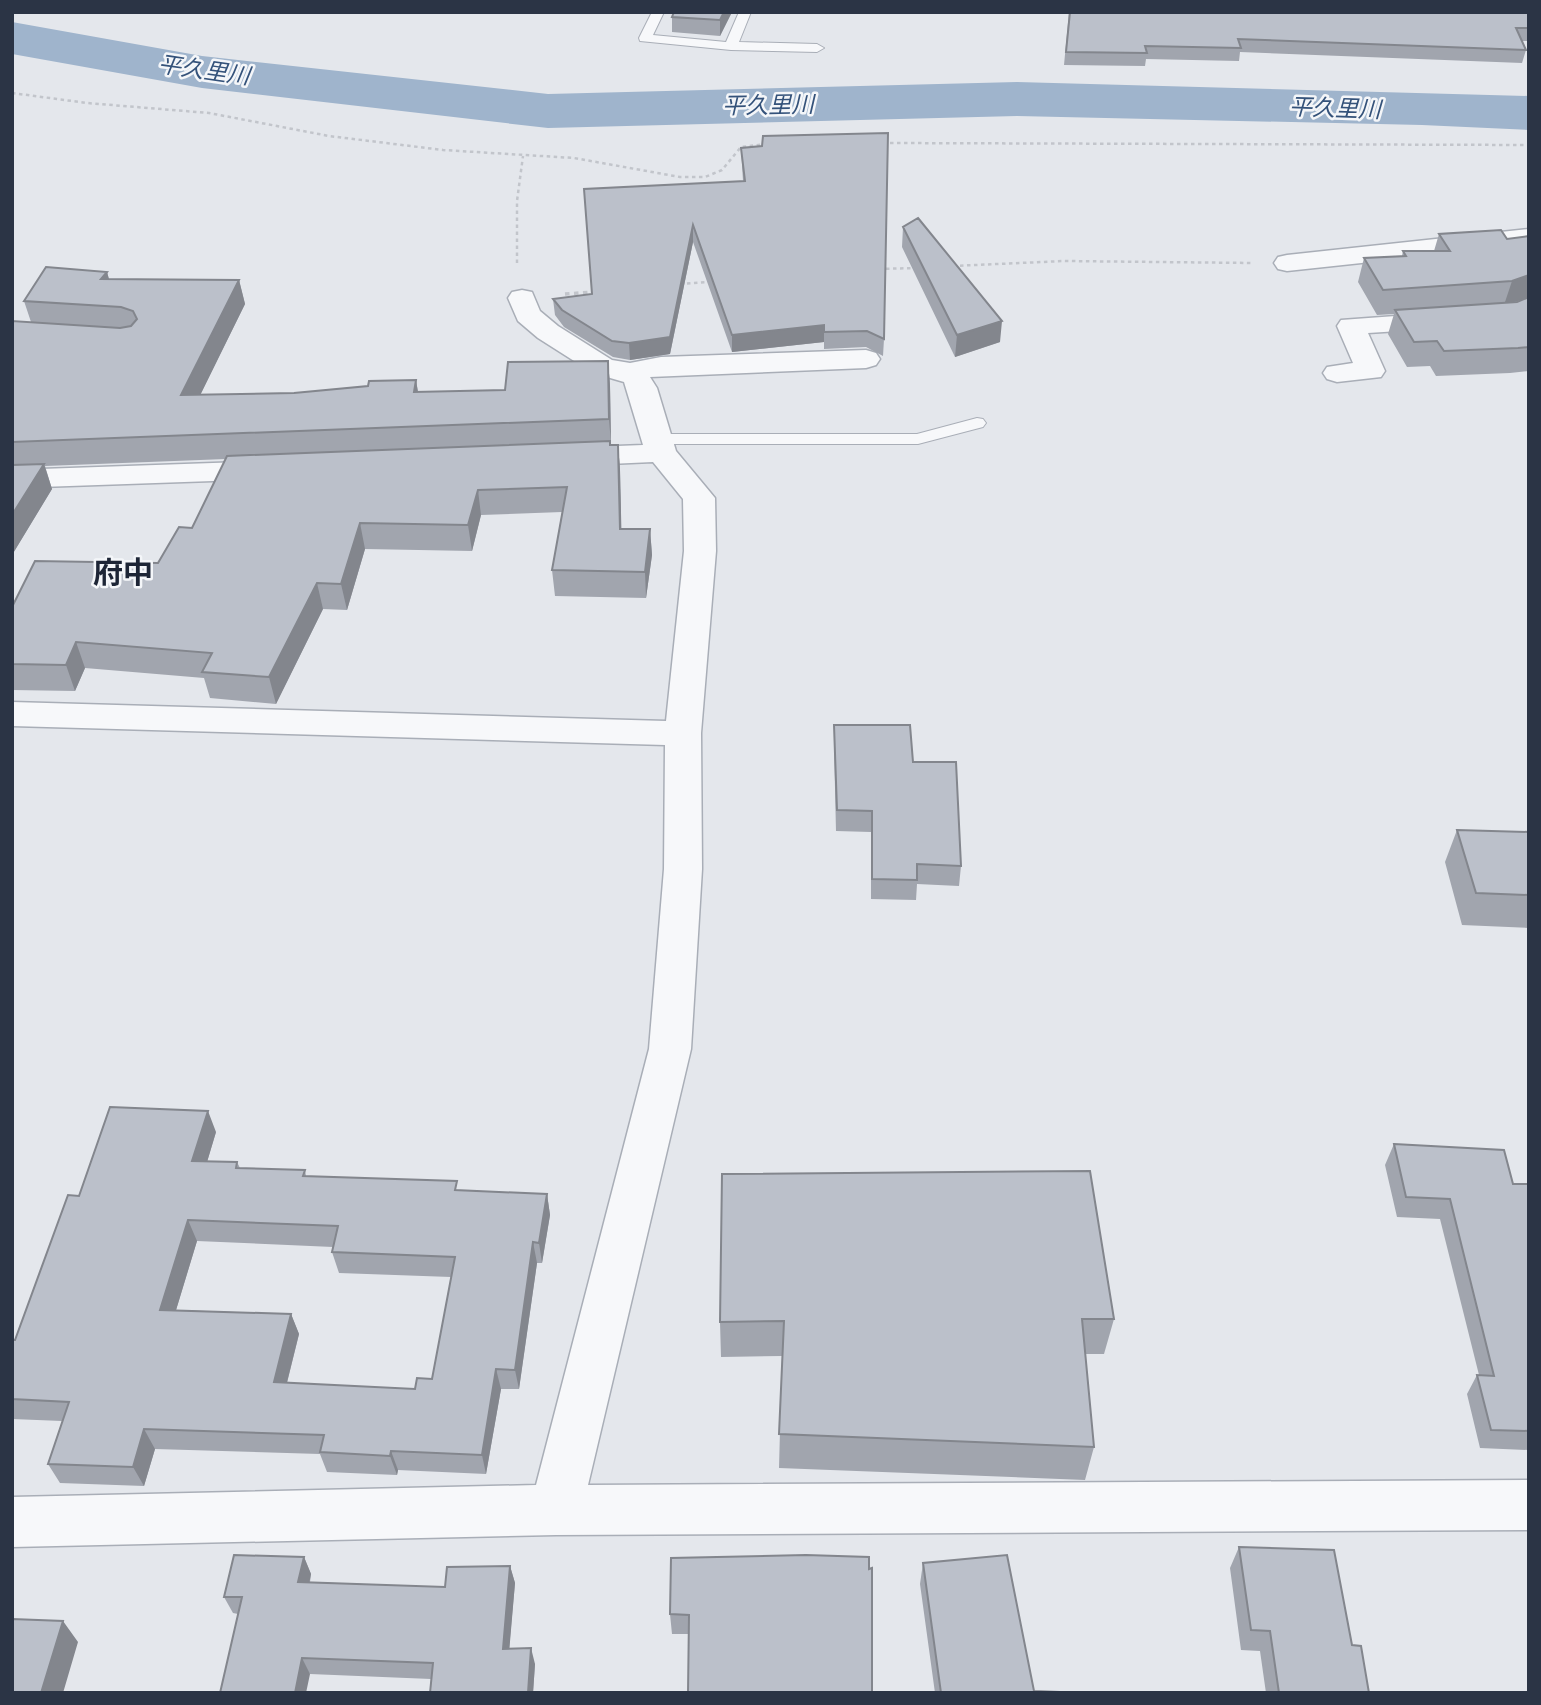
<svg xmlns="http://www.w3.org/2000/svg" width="1541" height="1705" font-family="'Sofia Sans Condensed','Noto Sans JP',sans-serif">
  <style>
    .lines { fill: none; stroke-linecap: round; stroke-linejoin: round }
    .river { fill: #9fb4cc; fill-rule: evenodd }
    .service-casing { stroke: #a9aeb7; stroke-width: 2 }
    .minor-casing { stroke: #a9aeb7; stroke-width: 3 }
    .path-far1 { stroke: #c2c5cb; stroke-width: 2.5; stroke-dasharray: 3.5 3.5; stroke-linecap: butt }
    .path { stroke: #c2c5cb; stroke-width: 3.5; stroke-dasharray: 4.5 4.5; stroke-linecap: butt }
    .service { fill: #f7f8fa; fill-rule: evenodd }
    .minor { fill: #f7f8fa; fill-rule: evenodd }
    .wall { fill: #a1a5ae; fill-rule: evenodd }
    .shaded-wall { fill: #83868d }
    .building { fill: #bbc0ca; stroke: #83868d; stroke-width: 2; fill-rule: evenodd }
    .labels { text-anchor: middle; stroke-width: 5; stroke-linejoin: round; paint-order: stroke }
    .far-water-label { font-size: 23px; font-style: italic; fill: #34527a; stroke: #f4f6f9 }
    .quarter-label { font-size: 30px; font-weight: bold; fill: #1d2536; stroke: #f4f6f9 }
  </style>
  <rect width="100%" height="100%" fill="#e4e7ec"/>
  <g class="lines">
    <path class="river" d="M 12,22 L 202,56 L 548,94 L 1017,82 L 1529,96 L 1529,130 L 1422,125 L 1017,116 L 548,128 L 202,88 L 12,54 Z"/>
    <g class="service-casing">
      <path id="service" d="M 652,12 L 664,12 L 653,35 L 726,42 L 739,12 L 751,12 L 739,42 L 817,44 L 824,48 L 817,52 L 731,50 L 640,41 L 639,38 Z
        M 977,418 L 983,419 L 986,423 L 983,427 L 918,444 L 658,444 L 649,439 L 658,434 L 917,434 Z"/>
    </g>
    <g class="minor-casing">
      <path id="minor" d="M 1529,229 L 1529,245 L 1287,271 L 1278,269 L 1274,263 L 1278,257 L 1287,255 Z
        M 522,290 L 532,292 L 540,311 L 558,326 L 612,360 L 630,363 L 661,357 L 866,350 L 876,353 L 880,359 L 876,365 L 866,368 L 650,377 L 657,388 L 676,451 L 715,498 L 716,551 L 701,733 L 702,869 L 691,1049 L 588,1485 L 1529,1480 L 1529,1530 L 556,1535 L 12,1547 L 12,1497 L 536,1485 L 649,1049 L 664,869 L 665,745 L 12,726 L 12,702 L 666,721 L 684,551 L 683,499 L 653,462 L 565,466 L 554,463 L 550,457 L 554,451 L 565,448 L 643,445 L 624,382 L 593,373 L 538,338 L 518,321 L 508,298 L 512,292 Z
        M 1529,300 L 1529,318 L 1509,324 L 1368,333 L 1385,371 L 1381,377 L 1337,382 L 1327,379 L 1323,373 L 1327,367 L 1353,363 L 1337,326 L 1341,320 L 1505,308 Z
        M 271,461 L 282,463 L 286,470 L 282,477 L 271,479 L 12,488 L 12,470 Z"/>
    </g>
    <path class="path-far1" d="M 12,93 L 87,103 L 209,113 L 329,136 L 443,150 L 574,158 L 680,177 L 705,177 L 722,170 L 741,147 L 766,144
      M 883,143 L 1529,145
      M 517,263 L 517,201 L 523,156
      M 953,266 L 1064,261 L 1252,263
      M 879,269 L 916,268
      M 680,284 L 710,282"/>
    <path class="path" d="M 565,294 L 595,292"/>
    <use href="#service" class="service"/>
    <use href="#minor" class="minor"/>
  </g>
  <path class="wall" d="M 732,12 L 720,36 L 672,32 L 672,17 Z
    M 1069,12 L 1529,12 L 1529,41 L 1522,41 L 1526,50 L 1522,63 L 1240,52 L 1239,61 L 1146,59 L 1145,66 L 1064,65 Z
    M 741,148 L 884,339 L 883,356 L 866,347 L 824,349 L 824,342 L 732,352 L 693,242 L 670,354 L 630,360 L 613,357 L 564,327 L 555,315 L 553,299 L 592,294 L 743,181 Z
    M 903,227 L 1000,342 L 955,357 L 902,247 Z
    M 1439,234 L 1507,239 L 1529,236 L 1529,371 L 1510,373 L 1436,376 L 1430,366 L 1407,367 L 1388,334 L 1394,314 L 1377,315 L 1358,282 L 1364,258 L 1402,256 L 1403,251 L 1434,251 Z
    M 107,272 L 109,279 L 239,280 L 245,304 L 200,395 L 294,393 L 368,386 L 416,380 L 418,392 L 505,390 L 608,361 L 610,386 L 611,444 L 610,444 L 610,445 L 618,445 L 620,470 L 621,529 L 650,529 L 652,555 L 646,598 L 555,596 L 552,570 L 562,512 L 481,515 L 472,551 L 365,549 L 347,610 L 323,609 L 276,704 L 210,698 L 204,678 L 85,668 L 75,691 L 12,690 L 12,607 L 158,563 L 192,528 L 226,459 L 45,466 L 52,489 L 12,555 L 12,321 L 31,322 L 24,301 Z
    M 834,725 L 913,762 L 961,866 L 959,886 L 917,884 L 916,900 L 871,899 L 871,832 L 836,831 L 834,745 Z
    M 1457,830 L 1529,832 L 1529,928 L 1462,925 L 1445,862 Z
    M 216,1132 L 207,1162 L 237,1162 L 240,1168 L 305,1170 L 306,1176 L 459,1190 L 547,1194 L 550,1215 L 542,1263 L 537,1263 L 519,1389 L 501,1389 L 486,1474 L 398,1470 L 397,1475 L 327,1472 L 320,1454 L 155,1449 L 144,1486 L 60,1483 L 48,1464 L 62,1421 L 12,1419 L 12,1340 L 15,1340 L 79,1196 ZM 197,1241 L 333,1247 L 332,1252 L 339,1273 L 451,1277 L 432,1379 L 415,1389 L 287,1383 L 299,1334 L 291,1314 L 176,1310 Z
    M 1394,1144 L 1513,1184 L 1529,1184 L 1529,1450 L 1480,1448 L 1467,1394 L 1477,1375 L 1479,1375 L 1440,1219 L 1397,1217 L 1385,1165 Z
    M 1114,1319 L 1104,1354 L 1085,1354 L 1094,1447 L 1085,1480 L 779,1468 L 782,1356 L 721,1357 L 720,1322 Z
    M 1239,1547 L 1352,1645 L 1369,1693 L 1266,1693 L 1260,1651 L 1241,1650 L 1230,1568 Z
    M 304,1557 L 311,1574 L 310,1582 L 445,1587 L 510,1566 L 515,1583 L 509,1649 L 535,1664 L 533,1693 L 430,1693 L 431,1679 L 310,1674 L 238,1614 L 233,1613 L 224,1597 Z
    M 671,1558 L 872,1693 L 689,1634 L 672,1634 L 670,1614 Z
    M 923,1563 L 1034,1691 L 1087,1693 L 935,1693 L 920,1584 Z"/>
  <path class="shaded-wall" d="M 724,12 L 732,12 L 720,36 L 720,20 Z
    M 693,225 L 693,242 L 670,354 L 630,360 L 629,343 Z
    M 107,272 L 113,295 L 101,279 Z
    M 1529,275 L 1528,298 L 1504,305 L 1512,281 Z
    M 239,280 L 245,304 L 188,420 L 181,395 Z
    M 1002,321 L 1000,342 L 955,357 L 957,335 Z
    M 824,325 L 824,342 L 732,352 L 732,335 Z
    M 608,361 L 610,386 L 611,444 L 609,419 Z
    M 416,380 L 420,405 L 414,392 Z
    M 618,445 L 620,470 L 622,555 L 620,529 Z
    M 44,464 L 52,489 L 12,555 L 12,515 Z
    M 478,490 L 481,515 L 472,551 L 468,525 Z
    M 360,523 L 365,549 L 347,610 L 341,584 Z
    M 650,529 L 652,555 L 646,598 L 645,572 Z
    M 317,583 L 323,609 L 276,704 L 269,677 Z
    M 76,642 L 85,668 L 75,691 L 66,665 Z
    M 208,1111 L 216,1132 L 201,1182 L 192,1161 Z
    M 547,1194 L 550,1215 L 542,1263 L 539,1243 Z
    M 188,1220 L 197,1241 L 170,1330 L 160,1310 Z
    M 533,1242 L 537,1263 L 519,1389 L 515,1370 Z
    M 291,1314 L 299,1334 L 282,1402 L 274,1382 Z
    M 496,1369 L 501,1389 L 486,1474 L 482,1455 Z
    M 144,1429 L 155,1449 L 144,1486 L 133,1467 Z
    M 391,1451 L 398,1470 L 397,1475 L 390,1456 Z
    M 304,1557 L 311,1574 L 306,1599 L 298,1582 Z
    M 510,1566 L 515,1583 L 508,1665 L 503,1649 Z
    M 63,1621 L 78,1642 L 63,1693 L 41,1693 Z
    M 531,1648 L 535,1664 L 533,1693 L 528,1693 Z
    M 302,1658 L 310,1674 L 306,1693 L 295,1693 Z"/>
  <path class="building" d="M 674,12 L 724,12 L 720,20 L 672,17 Z
    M 1070,12 L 1529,12 L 1529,28 L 1516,28 L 1526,50 L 1238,39 L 1241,48 L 1145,46 L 1147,53 L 1066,52 Z
    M 888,133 L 884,339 L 867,331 L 824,332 L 824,325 L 732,335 L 693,225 L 670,337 L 629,343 L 612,341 L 562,310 L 553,299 L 592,294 L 584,189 L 745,181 L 741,148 L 762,146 L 763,136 Z
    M 918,218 L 1002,321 L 957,335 L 903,227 Z
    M 1501,230 L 1507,239 L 1529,236 L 1529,275 L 1512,281 L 1383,290 L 1364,258 L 1406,256 L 1403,251 L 1450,251 L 1439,234 Z
    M 46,267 L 107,272 L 101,279 L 239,280 L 181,395 L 294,393 L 368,386 L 369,381 L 416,380 L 414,392 L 505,390 L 508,362 L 608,361 L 609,419 L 12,442 L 12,321 L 120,328 L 131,326 L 137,319 L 133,311 L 121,307 L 24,301 Z
    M 1529,297 L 1529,347 L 1518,348 L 1444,351 L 1437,341 L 1414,342 L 1395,310 L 1517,302 Z
    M 610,441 L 610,445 L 618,445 L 620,529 L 650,529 L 645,572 L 552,570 L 567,487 L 478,490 L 468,525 L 360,523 L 341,584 L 317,583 L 269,677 L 202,672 L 212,653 L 76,642 L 66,665 L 12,664 L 12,607 L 35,561 L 158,563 L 179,527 L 192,528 L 227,456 Z
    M 44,464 L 12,515 L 12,465 Z
    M 834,725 L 910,725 L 913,762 L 956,762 L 961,866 L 917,864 L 917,880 L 872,879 L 872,811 L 837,810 Z
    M 1457,830 L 1529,832 L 1529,895 L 1476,893 Z
    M 110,1107 L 208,1111 L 192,1161 L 237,1162 L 236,1168 L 305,1170 L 303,1176 L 457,1181 L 455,1190 L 547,1194 L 539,1243 L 533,1242 L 515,1370 L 496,1369 L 482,1455 L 391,1451 L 390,1456 L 320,1452 L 324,1435 L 144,1429 L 133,1467 L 48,1464 L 69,1402 L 12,1399 L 12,1340 L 15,1340 L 68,1195 L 79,1196 ZM 188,1220 L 338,1226 L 332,1252 L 455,1257 L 432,1379 L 417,1378 L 415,1389 L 274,1382 L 291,1314 L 160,1310 Z
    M 1394,1144 L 1504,1150 L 1513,1184 L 1529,1184 L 1529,1431 L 1491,1430 L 1477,1375 L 1494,1376 L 1450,1199 L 1406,1197 Z
    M 1090,1171 L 1114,1319 L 1082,1319 L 1094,1447 L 779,1434 L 784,1321 L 720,1322 L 722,1174 Z
    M 1239,1547 L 1334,1550 L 1352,1645 L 1361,1646 L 1369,1693 L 1279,1693 L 1270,1631 L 1251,1630 Z
    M 234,1555 L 304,1557 L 298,1582 L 445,1587 L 447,1567 L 510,1566 L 503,1649 L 531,1648 L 528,1693 L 430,1693 L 433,1663 L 302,1658 L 295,1693 L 220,1693 L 242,1597 L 224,1597 Z
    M 806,1555 L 869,1557 L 869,1569 L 872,1568 L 872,1693 L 688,1693 L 689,1615 L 670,1614 L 671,1558 Z
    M 1007,1555 L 1034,1691 L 1087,1693 L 941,1693 L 923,1563 Z
    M 12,1619 L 63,1621 L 41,1693 L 12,1693 Z"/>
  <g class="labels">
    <g class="far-water-label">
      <text transform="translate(204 70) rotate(8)" y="8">平久里川</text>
      <text transform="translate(768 105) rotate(-1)" y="8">平久里川</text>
      <text transform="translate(1335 108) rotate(2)" y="8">平久里川</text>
    </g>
    <g class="quarter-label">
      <text x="123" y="583">府中</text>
    </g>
  </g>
  <rect width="1541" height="1705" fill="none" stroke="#2b3445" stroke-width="28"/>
</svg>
